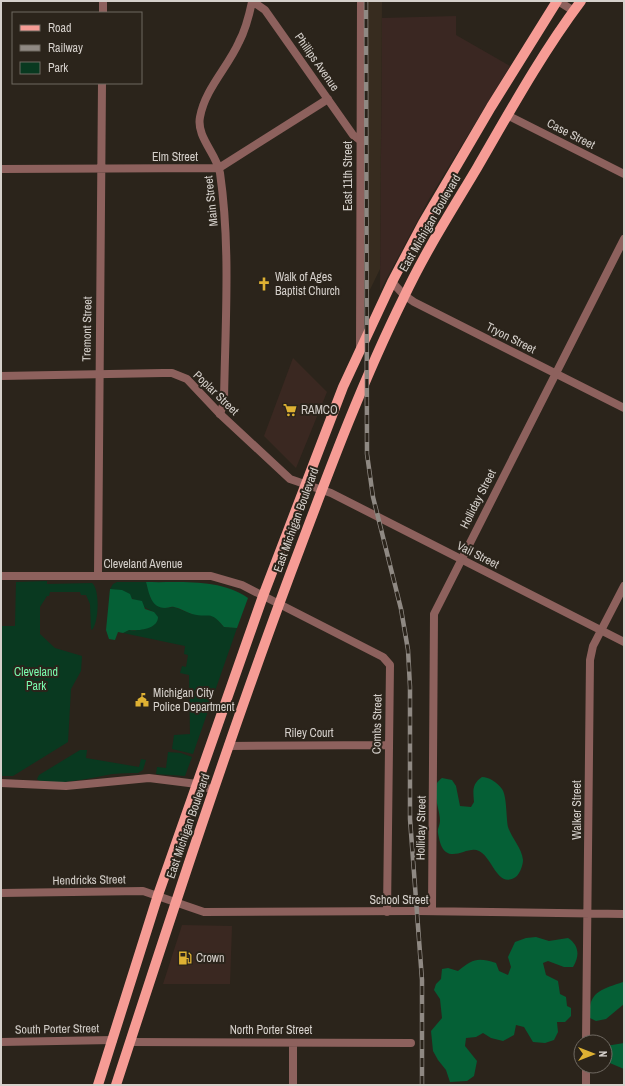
<svg xmlns="http://www.w3.org/2000/svg" width="625" height="1086" font-family="'Archivo Narrow',sans-serif">
  <style>
    .commercial { fill: #3a2821 }
    .industrial { fill: #3a2722 }
    .built { fill: #372c1f }
    .green { fill: #093920 }
    .forest { fill: #056036 }
    .lines { fill: none; stroke-linecap: round; stroke-linejoin: round }
    .minor { stroke: #8d615d; stroke-width: 8 }
    .tertiary { stroke: #8d615d; stroke-width: 8 }
    .primary { stroke: #f69c95; stroke-width: 10 }
    .rail-casing { stroke: #8f8983; stroke-width: 4.5 }
    .rail { stroke: #2b241b; stroke-width: 3; stroke-dasharray: 9; stroke-linecap: butt }
    .labels { text-anchor: middle; stroke-width: 4; stroke-linejoin: round; paint-order: stroke }
    .street-label { font-size: 12px; fill: #d5d0cb; stroke: #2b241b }
    .poi-label { font-size: 12px; fill: #d5d0cb; stroke: #2b241b; text-anchor: start }
    .park-label { font-size: 12px; fill: #7afcaf; stroke: #2b241b }
  </style>
  <rect width="100%" height="100%" fill="#2b241b"/>
  <path class="commercial" d="M 293,358 L 327,392 L 296,468 L 264,436 Z
    M 182,925 L 232,926 L 230,984 L 163,984 Z"/>
  <path class="industrial" d="M 456,16 L 456,35 L 510,66 L 429,199 L 380,291 L 382,18 Z"/>
  <path class="built" d="M 362,1 L 382,1 L 380,269 L 362,306 Z"/>
  <path class="green" d="M 47,581 L 47,584 L 92,583 C 100,589 99,622 92,630 L 91,629 L 90,604 L 86,595 L 81,595 L 80,592 L 50,592 L 49,596 L 47,596 L 40,607 L 40,634 L 55,648 L 82,656 L 81,671 L 71,689 L 68,742 L 13,776 L 1,776 L 1,626 L 15,626 L 16,582 Z
    M 117,582 L 146,582 L 151,599 L 164,608 L 174,607 L 192,614 L 209,614 L 215,617 L 224,627 L 237,628 L 193,754 L 172,749 L 174,735 L 190,734 L 189,675 L 180,673 L 182,666 L 186,667 L 188,655 L 184,654 L 185,646 L 123,633 L 129,630 L 135,631 L 154,612 C 136,605 130,591 110,589 L 113,584 Z
    M 80,750 L 87,750 L 86,758 L 139,767 L 141,759 L 146,760 L 143,770 L 138,773 C 130,773 122,773 113,774 C 100,776 45,789 37,779 L 39,775 Z
    M 168,752 L 181,753 L 192,757 L 185,776 L 156,774 L 157,767 L 166,768 Z"/>
  <path class="forest" d="M 146,582 C 180,583 219,578 248,598 L 237,628 L 224,627 C 209,609 210,619 192,614 C 186,612 180,608 174,607 C 171,606 168,608 165,608 C 151,608 149,593 146,582 Z
    M 110,589 L 122,590 L 130,594 L 132,599 L 142,601 L 145,609 L 154,612 L 158,617 C 158,629 139,631 129,630 L 123,633 L 118,632 L 115,640 L 109,639 L 106,630 Z
    M 482,777 C 489,777 497,782 502,789 C 507,796 506,817 508,827 C 512,839 522,848 523,860 C 523,866 519,876 514,878 C 497,887 492,857 479,851 C 469,846 456,859 446,852 C 441,849 439,839 438,833 C 437,829 440,825 440,821 C 440,810 434,799 436,788 C 436,783 438,781 442,778 L 452,780 L 456,786 L 460,806 L 471,807 L 474,802 C 473,790 472,784 482,777 Z
    M 536,937 L 549,941 L 568,938 C 579,945 580,956 573,967 L 564,967 L 548,961 L 543,963 L 546,975 L 558,981 L 560,994 L 566,997 L 567,1006 L 571,1008 L 571,1016 L 565,1022 L 557,1022 L 558,1032 L 554,1040 L 545,1043 L 533,1042 L 524,1027 L 516,1025 L 514,1035 L 503,1041 L 491,1038 L 483,1033 L 476,1037 L 466,1038 L 465,1046 L 477,1061 L 474,1076 L 467,1081 L 450,1082 L 446,1070 L 438,1060 L 433,1051 L 431,1031 L 442,1018 L 440,999 L 434,990 L 436,984 L 441,979 L 442,969 L 448,968 L 458,971 C 473,959 477,957 496,963 L 499,971 L 508,975 L 511,967 L 508,957 L 515,942 L 526,938 Z
    M 624,974 L 624,1004 L 606,1019 L 596,1021 L 590,1018 C 587,992 602,989 623,982 Z
    M 624,1043 L 624,1069 L 605,1061 L 606,1046 Z"/>
  <g class="lines">
    <path class="minor" d="M 252,1 L 265,10 L 353,135 L 360,140
      M 558,1 L 574,11
      M 103,13 L 103,1
      M 507,115 L 624,174
      M 1,169 L 219,168 L 328,99
      M 392,282 L 404,295 L 414,302 L 624,408
      M 220,414 L 224,402 C 225,326 231,249 220,173 C 217,154 196,137 200,117 C 205,89 228,67 239,42 C 246,29 249,16 252,2
      M 1,576 L 211,576 L 242,585 L 383,657 L 390,665 L 387,912
      M 98,576 L 102,83
      M 228,746 L 389,745
      M 1,783 L 66,786 L 149,778 L 197,784 L 213,790
      M 1,893 L 143,891 L 204,912 L 417,911 L 624,914
      M 432,911 L 434,614 L 624,239
      M 1,1042 L 113,1040
      M 130,1042 L 411,1043
      M 586,1042 L 590,660 L 593,646 L 624,586
      M 293,1043 L 293,1085
      M 586,1085 L 586,1066"/>
    <path class="tertiary" d="M 360,350 L 361,1
      M 1,376 L 163,373 L 172,373 L 187,379 L 220,414 L 290,479 L 331,493 L 624,642"/>
    <path class="primary" d="M 98,1085 L 158,895 L 263,596 L 343,387 L 392,282 L 423,223 L 491,107 L 557,1
      M 116,1085 C 172,913 228,741 291,572 C 326,479 360,386 404,297 C 425,252 452,210 477,168 C 510,111 542,53 581,1"/>
    <g class="rail-casing">
      <path id="rail" d="M 366,1 L 367,454 L 373,497 L 401,609 L 408,650 L 410,687 L 410,819 L 422,980 L 422,1085"/>
    </g>
    <use href="#rail" class="rail"/>
  </g>
  <defs>
    <g id="church-bare" transform="scale(1.08)"><path d="M-1.2-6h2.4v3.5h3.3v2.4h-3.3V6h-2.4V-.1h-3.3v-2.4h3.3Z" fill="#deb133" stroke="#2b241b" stroke-width="2.5" paint-order="stroke"/></g>
    <g id="supermarket-bare" transform="scale(1.08)"><path d="M-6-5.5h2.5l.6 2H6L4.5 2H-2.5L-4.4-4H-6ZM-1.5 3.2a1.3 1.3 0 1 0 .1 0ZM3 3.2a1.3 1.3 0 1 0 .1 0Z" fill="#deb133" stroke="#2b241b" stroke-width="2.5" paint-order="stroke"/></g>
    <g id="civic-bare" transform="scale(1.08)"><path d="M-.6-6.5H3V-4.5H.6V-3L4-1V1h2V6H-6V1h2V-1L-.6-3ZM-1.2 2.5V6h2.4V2.5Z" fill="#deb133" stroke="#2b241b" stroke-width="2.5" paint-order="stroke"/></g>
    <g id="fuel-bare" transform="scale(1.08)"><path d="M-5.5-6h7V0h2V4h1.3V-2.5L3-4.5l.8-.8L6-3V5H2.5V1h-1V6h-7ZM-4.2-4.7v3.2H.2V-4.7Z" fill="#deb133" stroke="#2b241b" stroke-width="2.5" paint-order="stroke"/></g>
  </defs>
  <g fill-rule="evenodd">
    <use href="#church-bare" x="264" y="284"/>
    <use href="#supermarket-bare" x="290" y="410"/>
    <use href="#civic-bare" x="142" y="700"/>
    <use href="#fuel-bare" x="185" y="958"/>
  </g>
  <g class="labels">
    <g class="street-label">
      <text transform="translate(317 62) rotate(55)" y="4">Phillips Avenue</text>
      <text transform="translate(571 134) rotate(27)" y="4">Case Street</text>
      <text x="175" y="161">Elm Street</text>
      <text transform="translate(348 176) rotate(-90)" y="4">East 11th Street</text>
      <text transform="translate(211 201) rotate(-96)" y="4">Main Street</text>
      <text transform="translate(430 223) rotate(-60)" y="4">East Michigan Boulevard</text>
      <text transform="translate(87 329) rotate(-89)" y="4">Tremont Street</text>
      <text transform="translate(511 338) rotate(27)" y="4">Tryon Street</text>
      <text transform="translate(216 393) rotate(44)" y="4">Poplar Street</text>
      <text transform="translate(478 499) rotate(-63)" y="4">Holliday Street</text>
      <text transform="translate(296 520) rotate(-70)" y="4">East Michigan Boulevard</text>
      <text transform="translate(478 555) rotate(27)" y="4">Vail Street</text>
      <text x="143" y="568">Cleveland Avenue</text>
      <text transform="translate(377 724) rotate(-89)" y="4">Combs Street</text>
      <text x="309" y="737">Riley Court</text>
      <text transform="translate(577 810) rotate(-90)" y="4">Walker Street</text>
      <text transform="translate(188 826) rotate(-71)" y="4">East Michigan Boulevard</text>
      <text transform="translate(421 828) rotate(-89)" y="4">Holliday Street</text>
      <text transform="translate(89 880) rotate(-1)" y="4">Hendricks Street</text>
      <text x="399" y="904">School Street</text>
      <text transform="translate(57 1029) rotate(-1)" y="4">South Porter Street</text>
      <text x="271" y="1034">North Porter Street</text>
    </g>
    <g class="poi-label">
      <text x="275" y="281">Walk of Ages<tspan x="275" dy="14">Baptist Church</tspan></text>
      <text x="301" y="414">RAMCO</text>
      <text x="153" y="697">Michigan City<tspan x="153" dy="14">Police Department</tspan></text>
      <text x="196" y="962">Crown</text>
    </g>
    <g class="park-label">
      <text x="36" y="676">Cleveland<tspan x="36" dy="14">Park</tspan></text>
    </g>
  </g>
  <rect width="625" height="1086" fill="none" stroke="#d5d0cb" stroke-width="4"/>
  <rect x="12" y="12" width="130" height="72" fill="#2b241b" stroke="#6f6961"/>
  <rect x="20" y="25" width="20" height="6" fill="#f69c95" stroke="#6f6961"/>
  <text x="48" y="32" font-size="12" fill="#d5d0cb">Road</text>
  <rect x="20" y="45" width="20" height="6" fill="#8f8983" stroke="#6f6961"/>
  <text x="48" y="52" font-size="12" fill="#d5d0cb">Railway</text>
  <rect x="20" y="62" width="20" height="12" fill="#093920" stroke="#6f6961"/>
  <text x="48" y="72" font-size="12" fill="#d5d0cb">Park</text>
  <g transform="translate(593 1054) rotate(90)"><circle r="19" fill="#2b241b" stroke="#6f6961"/>
  <path d="M0-3L7 15L0 10L-7 15Z" fill="#deb133"/>
  <text y="-6" font-size="11" font-weight="bold" text-anchor="middle" fill="#d5d0cb">N</text>
  </g>
</svg>
